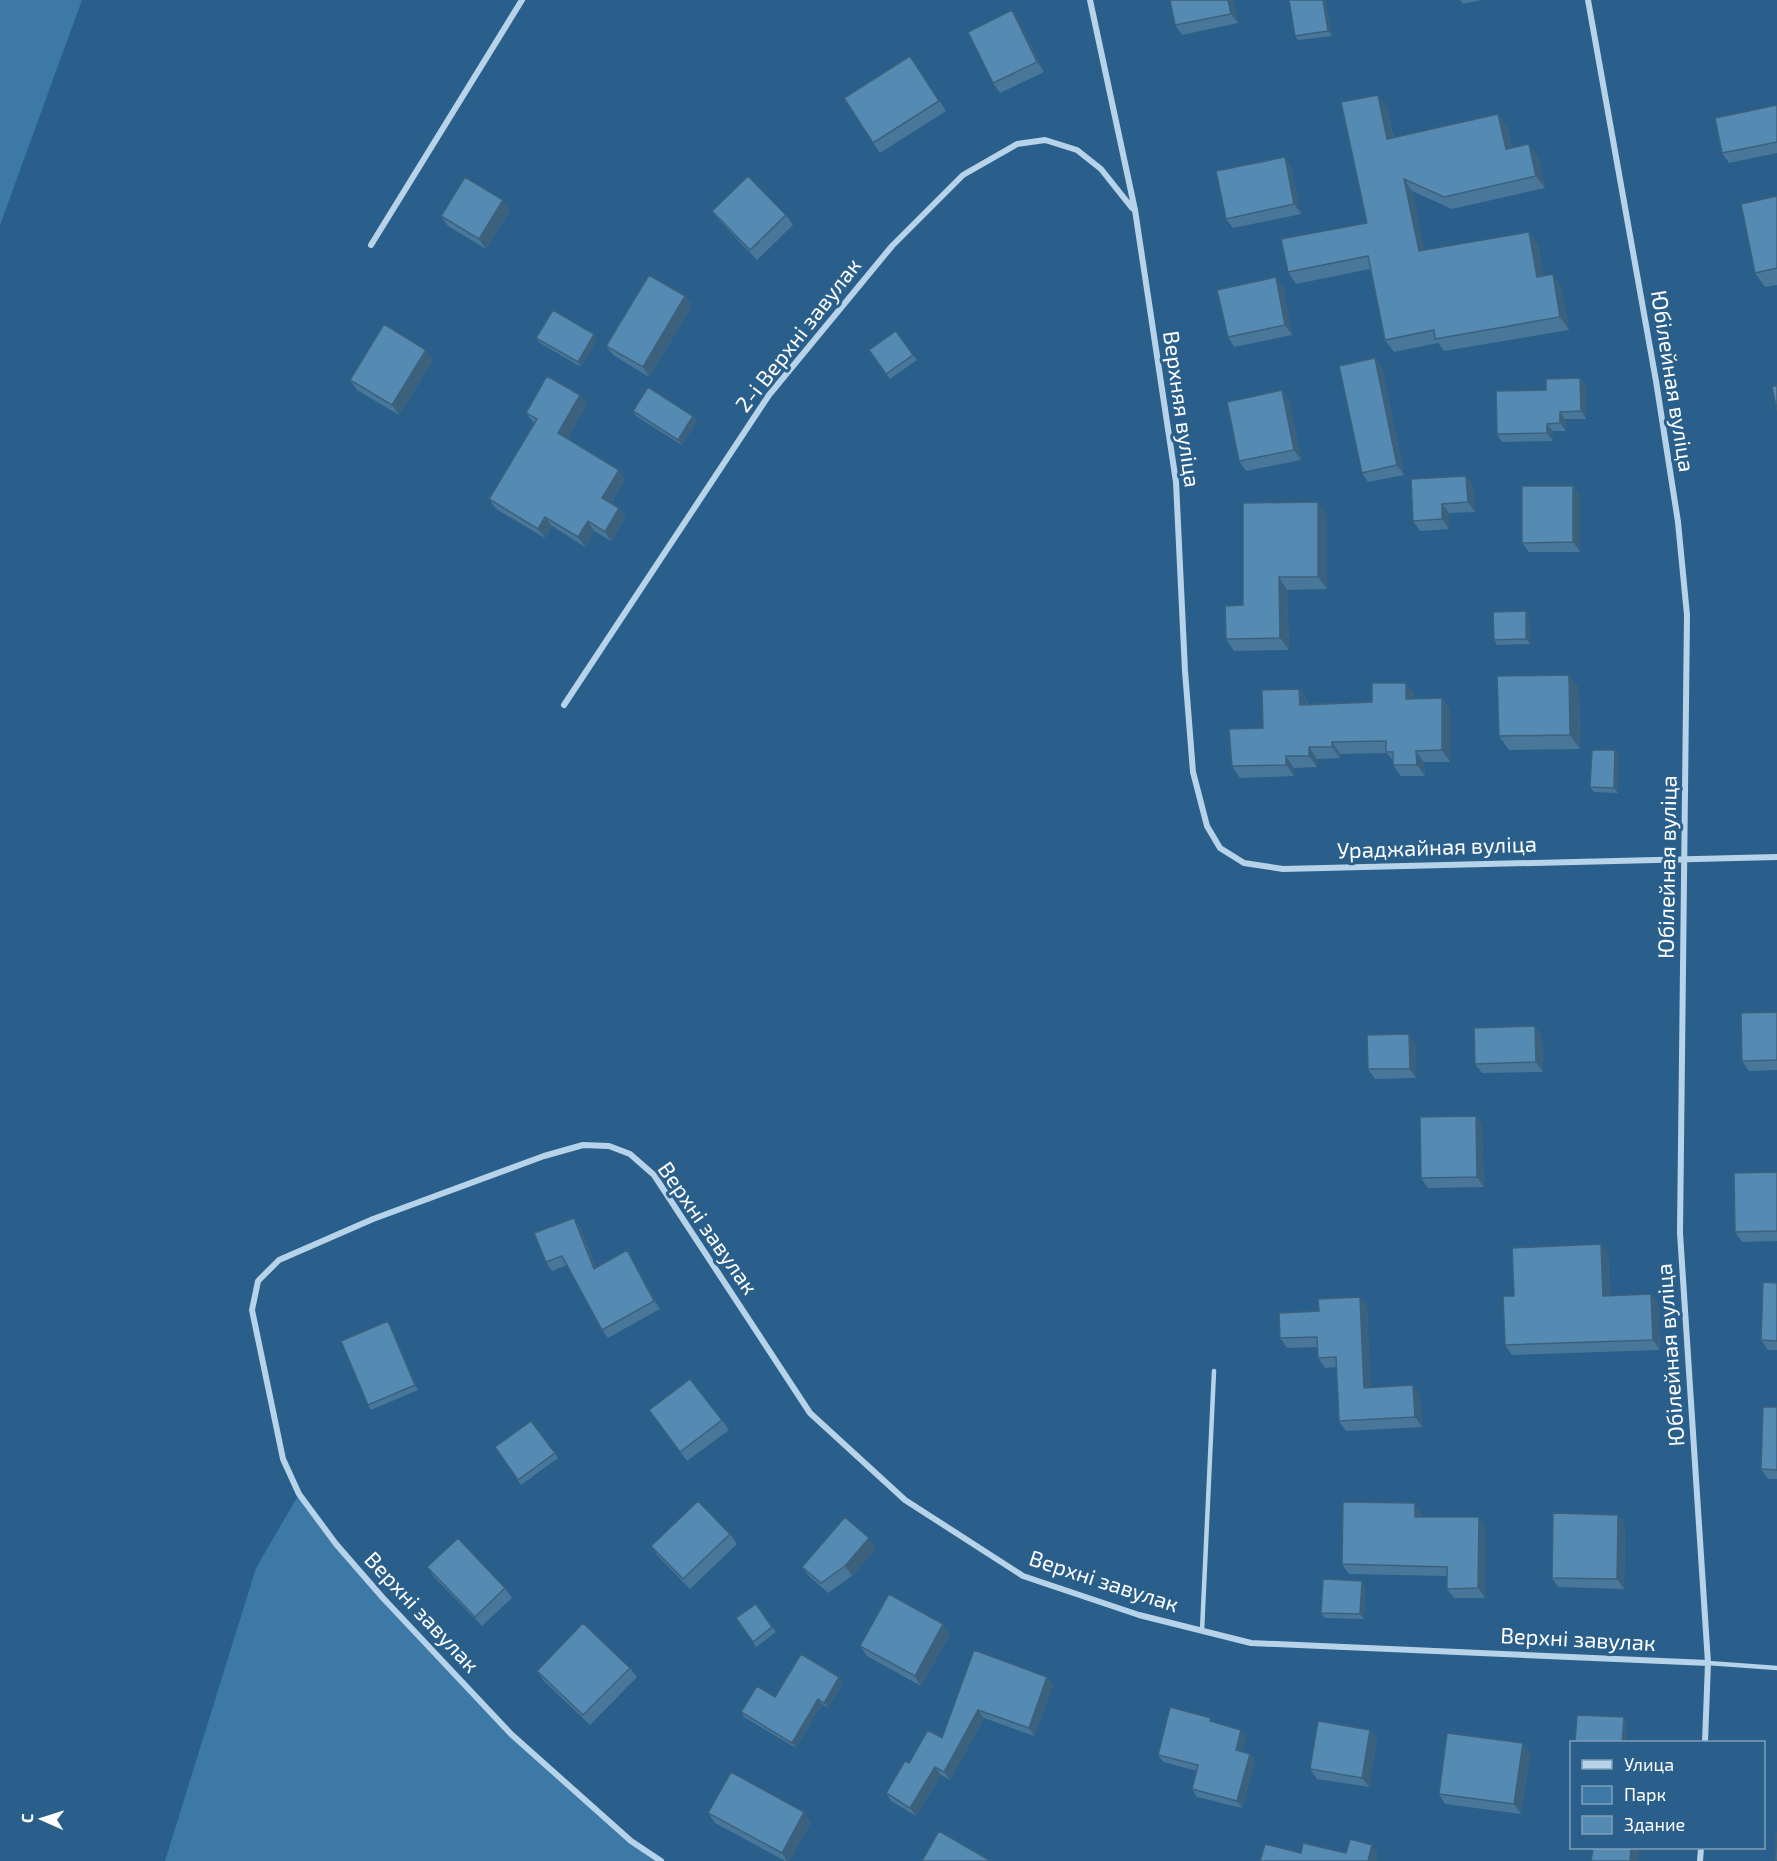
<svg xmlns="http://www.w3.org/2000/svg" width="1777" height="1861" font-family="'Exo 2',sans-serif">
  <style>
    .green { fill: #3d79a6 }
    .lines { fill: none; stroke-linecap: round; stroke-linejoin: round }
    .lane { stroke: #b7d3e9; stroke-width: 4.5 }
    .street { stroke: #b7d3e9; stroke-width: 6 }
    .wall { fill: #497799 }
    .shaded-wall { fill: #3c617d }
    .building { fill: #558ab2; stroke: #3c617d; stroke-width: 1.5 }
    .labels { text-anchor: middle; stroke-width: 6; stroke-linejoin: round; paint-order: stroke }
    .street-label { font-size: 22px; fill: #fff; stroke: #295f8a }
  </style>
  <rect width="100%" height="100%" fill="#295f8a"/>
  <path class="green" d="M 0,0 L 82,0 L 0,225 Z
    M 299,1494 L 336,1544 L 511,1734 L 631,1841 L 661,1861 L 165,1861 L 256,1568 Z"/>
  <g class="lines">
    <path class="lane" d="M 1202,1631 L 1214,1371
      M 1708,1663 L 1777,1668"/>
    <path class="street" d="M 1090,0 L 1135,210 L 1176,482 L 1185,671 L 1193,772 L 1207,826 L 1220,848 L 1244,863 L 1283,869 L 1777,857
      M 1588,0 L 1656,381 L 1678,522 L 1687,615 L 1680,1233 L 1708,1663 L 1705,1742
      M 371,245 L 522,0
      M 564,705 L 769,395 L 892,246 L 963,175 L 1017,144 L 1045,140 L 1077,150 L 1101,169 L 1132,208
      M 661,1861 L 631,1841 L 511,1734 L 383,1598 L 336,1544 L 299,1494 L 283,1459 L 252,1310 L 258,1281 L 279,1260 L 373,1219 L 544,1156 L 583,1145 L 609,1146 L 630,1154 L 654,1175 L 810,1413 L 905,1500 L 1023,1576 L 1139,1615 L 1251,1643 L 1708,1663
      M 1700,1861 L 1701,1848"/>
  </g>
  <path class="wall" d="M 1170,0 L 1233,0 L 1238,23 L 1182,35 L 1175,25 Z
    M 1289,0 L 1325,0 L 1332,36 L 1298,40 L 1295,36 Z
    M 1460,0 L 1481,0 L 1463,4 Z
    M 1018,20 L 1044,72 L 1000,93 L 993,83 Z
    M 917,66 L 946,111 L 880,153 L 873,143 Z
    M 1777,105 L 1777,153 L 1729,163 L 1722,153 Z
    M 1387,107 L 1393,137 L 1507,126 L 1512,148 L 1538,156 L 1545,188 L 1452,209 L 1412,191 L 1424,250 L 1538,244 L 1543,276 L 1561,286 L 1569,330 L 1444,351 L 1438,343 L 1394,352 L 1385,340 L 1370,269 L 1296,284 L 1288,272 L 1367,223 Z
    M 1291,167 L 1301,214 L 1233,228 L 1226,219 Z
    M 1777,196 L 1777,285 L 1765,287 L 1755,273 Z
    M 503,200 L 510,210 L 486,249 L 448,226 L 441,216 Z
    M 712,211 L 786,215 L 793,225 L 757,260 L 719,220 Z
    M 1283,287 L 1292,335 L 1234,347 L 1228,337 Z
    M 685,296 L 692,306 L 649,377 L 613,355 L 606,346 Z
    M 896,331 L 917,360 L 890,379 L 869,350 Z
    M 536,338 L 597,339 L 581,367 L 540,343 Z
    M 1375,358 L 1382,368 L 1404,475 L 1368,482 L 1362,473 Z
    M 433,360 L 399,415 L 357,390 L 350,380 Z
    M 1586,386 L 1586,419 L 1565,419 L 1566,431 L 1553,431 L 1553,441 L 1502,442 L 1497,434 L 1546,390 Z
    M 1282,390 L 1289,400 L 1301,460 L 1246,471 L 1239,461 Z
    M 587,404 L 567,439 L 625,479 L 611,503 L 619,508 L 626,517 L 611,541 L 594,531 L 585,547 L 552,526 L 545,538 L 496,509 L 489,499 L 535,424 L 533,422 L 526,413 Z
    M 633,411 L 693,416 L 697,421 L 682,445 L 636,416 Z
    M 1466,476 L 1473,486 L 1475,512 L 1449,513 L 1449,529 L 1420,531 L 1413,521 Z
    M 1573,486 L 1580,496 L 1580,552 L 1529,552 L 1522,543 Z
    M 1327,515 L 1327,589 L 1287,590 L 1289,650 L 1234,651 L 1226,639 L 1243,605 Z
    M 1526,611 L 1529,616 L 1530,644 L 1497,645 L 1494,640 Z
    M 1569,675 L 1579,689 L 1580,749 L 1509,750 L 1499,736 Z
    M 1406,683 L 1414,694 L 1414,699 L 1442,698 L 1450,710 L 1450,762 L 1424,762 L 1425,776 L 1401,776 L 1393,765 L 1393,761 L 1387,753 L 1340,754 L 1340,758 L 1317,759 L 1317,767 L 1294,768 L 1294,776 L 1240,778 L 1232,766 L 1299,689 L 1307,700 L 1308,704 L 1372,702 Z
    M 1615,750 L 1618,755 L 1618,793 L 1594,792 L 1590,787 Z
    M 1777,1012 L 1777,1070 L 1749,1071 L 1742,1061 Z
    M 1542,1036 L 1543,1072 L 1482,1073 L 1475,1064 Z
    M 1416,1044 L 1416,1078 L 1375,1079 L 1368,1069 Z
    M 1476,1116 L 1482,1126 L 1484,1187 L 1428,1188 L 1421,1178 Z
    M 1777,1172 L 1777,1241 L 1742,1242 L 1735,1232 Z
    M 580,1227 L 596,1267 L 627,1250 L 632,1259 L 660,1309 L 608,1338 L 602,1330 L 567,1265 L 552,1271 L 546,1262 Z
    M 1608,1254 L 1610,1296 L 1658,1304 L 1660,1350 L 1512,1355 L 1505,1345 L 1514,1296 Z
    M 1777,1283 L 1777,1350 L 1768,1350 L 1761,1340 Z
    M 1360,1297 L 1367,1307 L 1370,1387 L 1420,1395 L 1422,1427 L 1346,1431 L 1339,1421 L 1337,1367 L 1325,1368 L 1318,1358 L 1318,1347 L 1287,1348 L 1280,1338 L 1319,1311 Z
    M 388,1321 L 391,1326 L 418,1390 L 371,1410 L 368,1405 Z
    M 1777,1407 L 1777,1479 L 1768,1479 L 1761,1469 Z
    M 649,1410 L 722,1420 L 729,1430 L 687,1461 Z
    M 495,1447 L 555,1453 L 558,1458 L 521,1485 Z
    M 1422,1513 L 1422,1517 L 1485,1527 L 1485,1598 L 1454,1598 L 1447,1589 L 1447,1576 L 1349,1574 L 1342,1564 Z
    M 1618,1515 L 1625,1525 L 1624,1589 L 1558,1587 L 1552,1578 Z
    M 730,1534 L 737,1544 L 690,1589 L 658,1556 L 651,1546 Z
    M 876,1548 L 852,1576 L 828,1593 L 809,1576 L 802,1567 Z
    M 427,1567 L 505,1588 L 512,1598 L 482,1626 L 434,1577 Z
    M 1365,1586 L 1364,1619 L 1325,1618 L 1321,1613 Z
    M 756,1604 L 776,1632 L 756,1647 L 736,1618 Z
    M 943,1624 L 950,1634 L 921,1686 L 867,1656 L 860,1646 Z
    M 974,1650 L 1047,1677 L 1053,1686 L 1034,1736 L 984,1718 L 950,1780 L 941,1775 L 916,1816 L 891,1801 L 886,1793 L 909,1763 L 942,1738 Z
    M 630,1668 L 637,1677 L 590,1725 L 544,1681 L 537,1671 Z
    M 843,1682 L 828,1708 L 822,1704 L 796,1748 L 744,1717 L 741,1712 L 775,1697 Z
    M 1214,1722 L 1246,1737 L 1242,1752 L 1250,1754 L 1255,1761 L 1242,1808 L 1197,1797 L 1192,1789 L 1197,1771 L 1163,1762 L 1158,1755 Z
    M 1370,1730 L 1377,1740 L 1369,1787 L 1317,1779 L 1310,1769 Z
    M 1530,1753 L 1521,1814 L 1445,1804 L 1439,1794 Z
    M 708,1813 L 811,1822 L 789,1861 L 785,1861 L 715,1823 Z"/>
  <path class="shaded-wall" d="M 1228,0 L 1233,0 L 1238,23 L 1231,14 Z
    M 1323,0 L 1325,0 L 1332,36 L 1328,31 Z
    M 1012,10 L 1018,20 L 1044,72 L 1037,62 Z
    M 1378,95 L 1387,107 L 1395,151 L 1387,139 Z
    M 1498,114 L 1507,126 L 1515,162 L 1506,149 Z
    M 1529,144 L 1538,156 L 1545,188 L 1536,176 Z
    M 1285,157 L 1291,167 L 1301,214 L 1294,204 Z
    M 1404,179 L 1412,191 L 1427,263 L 1419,251 Z
    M 503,200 L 510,210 L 486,249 L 479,239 Z
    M 1529,232 L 1538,244 L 1545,289 L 1537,277 Z
    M 1553,274 L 1561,286 L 1569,330 L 1560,317 Z
    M 1276,277 L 1283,287 L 1292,335 L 1285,325 Z
    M 685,296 L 692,306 L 649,377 L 643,367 Z
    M 594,334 L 597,339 L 581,367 L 578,362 Z
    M 426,350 L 433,360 L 399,415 L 392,405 Z
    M 1375,358 L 1382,368 L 1404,475 L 1397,465 Z
    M 1580,378 L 1586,386 L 1586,419 L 1581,411 Z
    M 1282,390 L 1289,400 L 1301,460 L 1294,450 Z
    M 580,395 L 587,404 L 565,443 L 558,433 Z
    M 1560,412 L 1565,419 L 1566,431 L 1560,423 Z
    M 693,416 L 697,421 L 682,445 L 678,440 Z
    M 1547,424 L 1553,431 L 1553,441 L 1547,433 Z
    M 619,470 L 625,479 L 608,507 L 602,498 Z
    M 1466,476 L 1473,486 L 1475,512 L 1468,502 Z
    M 1573,486 L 1580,496 L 1580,552 L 1573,542 Z
    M 1318,502 L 1327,515 L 1327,589 L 1318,577 Z
    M 1442,504 L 1449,513 L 1449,529 L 1442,519 Z
    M 619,508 L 626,517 L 611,541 L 605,532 Z
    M 545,517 L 552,526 L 545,538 L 538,529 Z
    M 588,521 L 594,531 L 585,547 L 578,537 Z
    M 1279,577 L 1287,590 L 1289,650 L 1280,638 Z
    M 1526,611 L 1529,616 L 1530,644 L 1526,639 Z
    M 1569,675 L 1579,689 L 1580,749 L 1570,735 Z
    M 1406,683 L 1414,694 L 1414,710 L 1406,699 Z
    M 1299,689 L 1307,700 L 1308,716 L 1300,705 Z
    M 1442,698 L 1450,710 L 1450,762 L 1442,750 Z
    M 1332,742 L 1340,754 L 1340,758 L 1332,747 Z
    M 1309,747 L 1317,759 L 1317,767 L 1309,756 Z
    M 1615,750 L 1618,755 L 1618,793 L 1614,788 Z
    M 1416,751 L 1424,762 L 1425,776 L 1417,765 Z
    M 1286,756 L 1294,768 L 1294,776 L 1286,765 Z
    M 1535,1026 L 1542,1036 L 1543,1072 L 1536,1062 Z
    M 1409,1034 L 1416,1044 L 1416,1078 L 1410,1069 Z
    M 1476,1116 L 1482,1126 L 1484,1187 L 1477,1177 Z
    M 574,1218 L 580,1227 L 600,1277 L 594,1269 Z
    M 1601,1244 L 1608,1254 L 1610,1306 L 1603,1296 Z
    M 627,1250 L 632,1259 L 660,1309 L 654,1301 Z
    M 1651,1294 L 1658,1304 L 1660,1350 L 1653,1340 Z
    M 1360,1297 L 1367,1307 L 1371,1397 L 1364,1388 Z
    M 388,1321 L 391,1326 L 418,1390 L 415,1385 Z
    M 1413,1385 L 1420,1395 L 1422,1427 L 1415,1417 Z
    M 1415,1503 L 1422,1513 L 1422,1527 L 1415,1517 Z
    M 1618,1515 L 1625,1525 L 1624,1589 L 1617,1579 Z
    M 1479,1517 L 1485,1527 L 1485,1598 L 1478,1588 Z
    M 869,1538 L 876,1548 L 852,1576 L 845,1566 Z
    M 1362,1581 L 1365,1586 L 1364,1619 L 1360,1614 Z
    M 943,1624 L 950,1634 L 921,1686 L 915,1676 Z
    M 839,1677 L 843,1682 L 828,1708 L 824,1703 Z
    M 1047,1677 L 1053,1686 L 1034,1736 L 1029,1728 Z
    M 818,1699 L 822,1704 L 796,1748 L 792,1743 Z
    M 978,1710 L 984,1718 L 950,1780 L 944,1772 Z
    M 1624,1717 L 1627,1722 L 1626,1743 L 1622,1743 Z
    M 1241,1730 L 1246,1737 L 1241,1757 L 1236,1750 Z
    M 1370,1730 L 1377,1740 L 1369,1787 L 1362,1778 Z
    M 1523,1743 L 1530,1753 L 1521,1814 L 1514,1804 Z
    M 1250,1754 L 1255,1761 L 1242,1808 L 1237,1801 Z
    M 935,1767 L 941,1775 L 916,1816 L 910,1808 Z
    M 804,1812 L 811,1822 L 789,1861 L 787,1861 L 782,1853 Z
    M 1372,1845 L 1378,1854 L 1377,1861 L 1368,1861 Z
    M 1631,1848 L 1639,1848 L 1638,1861 L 1630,1861 Z"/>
  <path class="building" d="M 1170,0 L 1228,0 L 1231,14 L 1175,25 Z
    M 1289,0 L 1323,0 L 1328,31 L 1295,36 Z
    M 1012,10 L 1037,62 L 993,83 L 968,32 Z
    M 910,56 L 939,101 L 873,143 L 844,98 Z
    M 1378,95 L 1387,139 L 1498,114 L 1506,149 L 1529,144 L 1536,176 L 1444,197 L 1404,179 L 1419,251 L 1529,232 L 1537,277 L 1553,274 L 1560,317 L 1435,339 L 1434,330 L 1385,340 L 1368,256 L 1288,272 L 1281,239 L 1367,223 L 1341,102 Z
    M 1777,105 L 1777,142 L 1722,153 L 1715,118 Z
    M 1285,157 L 1294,204 L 1226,219 L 1216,171 Z
    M 748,176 L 786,215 L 750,250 L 712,211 Z
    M 465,177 L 503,200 L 479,239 L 441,216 Z
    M 1777,196 L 1777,268 L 1755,273 L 1741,204 Z
    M 649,275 L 685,296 L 643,367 L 606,346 Z
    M 1276,277 L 1285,325 L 1228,337 L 1217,290 Z
    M 553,310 L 594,334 L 578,362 L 536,338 Z
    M 384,324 L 426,350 L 392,405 L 350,380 Z
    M 896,331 L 913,355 L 886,374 L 869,350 Z
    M 1375,358 L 1397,465 L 1362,473 L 1339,366 Z
    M 547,376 L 580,395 L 558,433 L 619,470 L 602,498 L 619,508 L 605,532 L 588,521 L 578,537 L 545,517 L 538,529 L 489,499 L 537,419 L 526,413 Z
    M 1580,378 L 1581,411 L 1560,412 L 1560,423 L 1547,424 L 1547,433 L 1497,434 L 1496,391 L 1546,390 L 1546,379 Z
    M 1777,385 L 1777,411 L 1772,387 Z
    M 648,387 L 693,416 L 678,440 L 633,411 Z
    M 1282,390 L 1294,450 L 1239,461 L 1227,402 Z
    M 1466,476 L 1468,502 L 1442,504 L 1442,519 L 1413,521 L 1411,479 Z
    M 1522,486 L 1573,486 L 1573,542 L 1522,543 Z
    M 1318,502 L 1318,577 L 1279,577 L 1280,638 L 1226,639 L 1225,606 L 1243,605 L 1243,503 Z
    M 1526,611 L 1526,639 L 1494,640 L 1493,612 Z
    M 1569,675 L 1570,735 L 1499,736 L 1497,676 Z
    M 1372,683 L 1406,683 L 1406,699 L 1442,698 L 1442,750 L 1416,751 L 1417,765 L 1393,765 L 1393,752 L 1386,752 L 1386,741 L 1332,742 L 1332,747 L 1309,747 L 1309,756 L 1286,756 L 1286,765 L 1232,766 L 1229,729 L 1263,728 L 1262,690 L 1299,689 L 1300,705 L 1372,702 Z
    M 1592,750 L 1615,750 L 1614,788 L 1590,787 Z
    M 1777,1012 L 1777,1060 L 1742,1061 L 1741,1013 Z
    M 1535,1026 L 1536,1062 L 1475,1064 L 1474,1028 Z
    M 1409,1034 L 1410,1069 L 1368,1069 L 1367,1035 Z
    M 1476,1116 L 1477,1177 L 1421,1178 L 1420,1117 Z
    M 1777,1172 L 1777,1231 L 1735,1232 L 1734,1173 Z
    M 574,1218 L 594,1269 L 627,1250 L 654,1301 L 602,1330 L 562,1256 L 546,1262 L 534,1233 Z
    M 1601,1244 L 1603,1296 L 1651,1294 L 1653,1340 L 1505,1345 L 1503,1296 L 1514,1296 L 1512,1248 Z
    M 1763,1282 L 1777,1283 L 1777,1341 L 1761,1340 Z
    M 1360,1297 L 1364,1388 L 1413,1385 L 1415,1417 L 1339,1421 L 1336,1357 L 1318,1358 L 1317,1337 L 1280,1338 L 1279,1313 L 1319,1311 L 1318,1299 Z
    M 388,1321 L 415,1385 L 368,1405 L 341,1341 Z
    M 690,1379 L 722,1420 L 680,1452 L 649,1410 Z
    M 1763,1407 L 1777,1407 L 1777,1470 L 1761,1469 Z
    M 531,1421 L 555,1453 L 518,1480 L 495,1447 Z
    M 698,1501 L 730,1534 L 683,1579 L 651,1546 Z
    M 1343,1502 L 1415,1503 L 1415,1517 L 1479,1517 L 1478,1588 L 1447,1589 L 1447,1567 L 1342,1564 Z
    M 1553,1513 L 1618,1515 L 1617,1579 L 1552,1578 Z
    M 845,1517 L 869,1538 L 845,1566 L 821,1583 L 802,1567 Z
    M 458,1538 L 505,1588 L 475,1617 L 427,1567 Z
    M 1323,1579 L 1362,1581 L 1360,1614 L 1321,1613 Z
    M 889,1594 L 943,1624 L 915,1676 L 860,1646 Z
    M 756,1604 L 772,1627 L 753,1642 L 736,1618 Z
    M 583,1623 L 630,1668 L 583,1715 L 537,1671 Z
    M 974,1650 L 1047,1677 L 1029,1728 L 978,1710 L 944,1772 L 935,1767 L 910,1808 L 886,1793 L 905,1761 L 909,1763 L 928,1730 L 942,1738 Z
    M 801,1654 L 839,1677 L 824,1703 L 818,1699 L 792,1743 L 741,1712 L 757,1686 L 775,1697 Z
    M 1170,1707 L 1211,1718 L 1210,1721 L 1241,1730 L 1236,1750 L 1250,1754 L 1237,1801 L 1192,1789 L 1198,1765 L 1158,1755 Z
    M 1577,1715 L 1624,1717 L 1622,1743 L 1575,1743 Z
    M 1318,1721 L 1370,1730 L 1362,1778 L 1310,1769 Z
    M 1447,1733 L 1523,1743 L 1514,1804 L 1439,1794 Z
    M 731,1772 L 804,1812 L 782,1853 L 708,1813 Z
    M 939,1831 L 989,1860 L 989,1861 L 922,1861 Z
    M 1776,1833 L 1777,1833 L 1777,1861 L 1775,1861 Z
    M 1350,1839 L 1372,1845 L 1368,1861 L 1260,1861 L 1265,1844 L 1301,1853 L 1303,1843 L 1346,1853 Z
    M 1593,1848 L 1631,1848 L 1630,1861 L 1591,1861 Z"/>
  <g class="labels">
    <g class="street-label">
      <text transform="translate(798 335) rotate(-52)" y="8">2-і Верхні завулак</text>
      <text transform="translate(1673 381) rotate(81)" y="8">Юбілейная вуліца</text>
      <text transform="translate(1182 409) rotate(82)" y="8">Верхняя вуліца</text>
      <text transform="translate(1437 847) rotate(-2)" y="8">Ураджайная вуліца</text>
      <text transform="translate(1667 867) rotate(-89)" y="8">Юбілейная вуліца</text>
      <text transform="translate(708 1228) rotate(55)" y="8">Верхні завулак</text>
      <text transform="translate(1670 1355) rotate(-94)" y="8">Юбілейная вуліца</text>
      <text transform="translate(1104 1581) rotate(18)" y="8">Верхні завулак</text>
      <text transform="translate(422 1612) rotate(47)" y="8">Верхні завулак</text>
      <text transform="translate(1578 1639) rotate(3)" y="8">Верхні завулак</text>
    </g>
  </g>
  <rect x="1570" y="1741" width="195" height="108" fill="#295f8a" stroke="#7f9fb9" stroke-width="1.5"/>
  <rect x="1582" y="1760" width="30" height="9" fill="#b7d3e9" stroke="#7f9fb9" stroke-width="1.5"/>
  <text x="1624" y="1771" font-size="18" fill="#ffffff">Улица</text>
  <rect x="1582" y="1786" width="30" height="18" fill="#3d79a6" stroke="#7f9fb9" stroke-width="1.5"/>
  <text x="1624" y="1801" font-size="18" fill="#ffffff">Парк</text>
  <rect x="1582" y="1816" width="30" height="18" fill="#558ab2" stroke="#7f9fb9" stroke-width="1.5"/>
  <text x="1624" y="1831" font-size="18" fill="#ffffff">Здание</text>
  <g transform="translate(42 1819) rotate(273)" stroke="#295f8a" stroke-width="4.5" paint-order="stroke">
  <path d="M0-4.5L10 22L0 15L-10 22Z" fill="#ffffff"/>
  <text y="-9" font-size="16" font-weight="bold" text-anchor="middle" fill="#ffffff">С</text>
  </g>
</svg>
